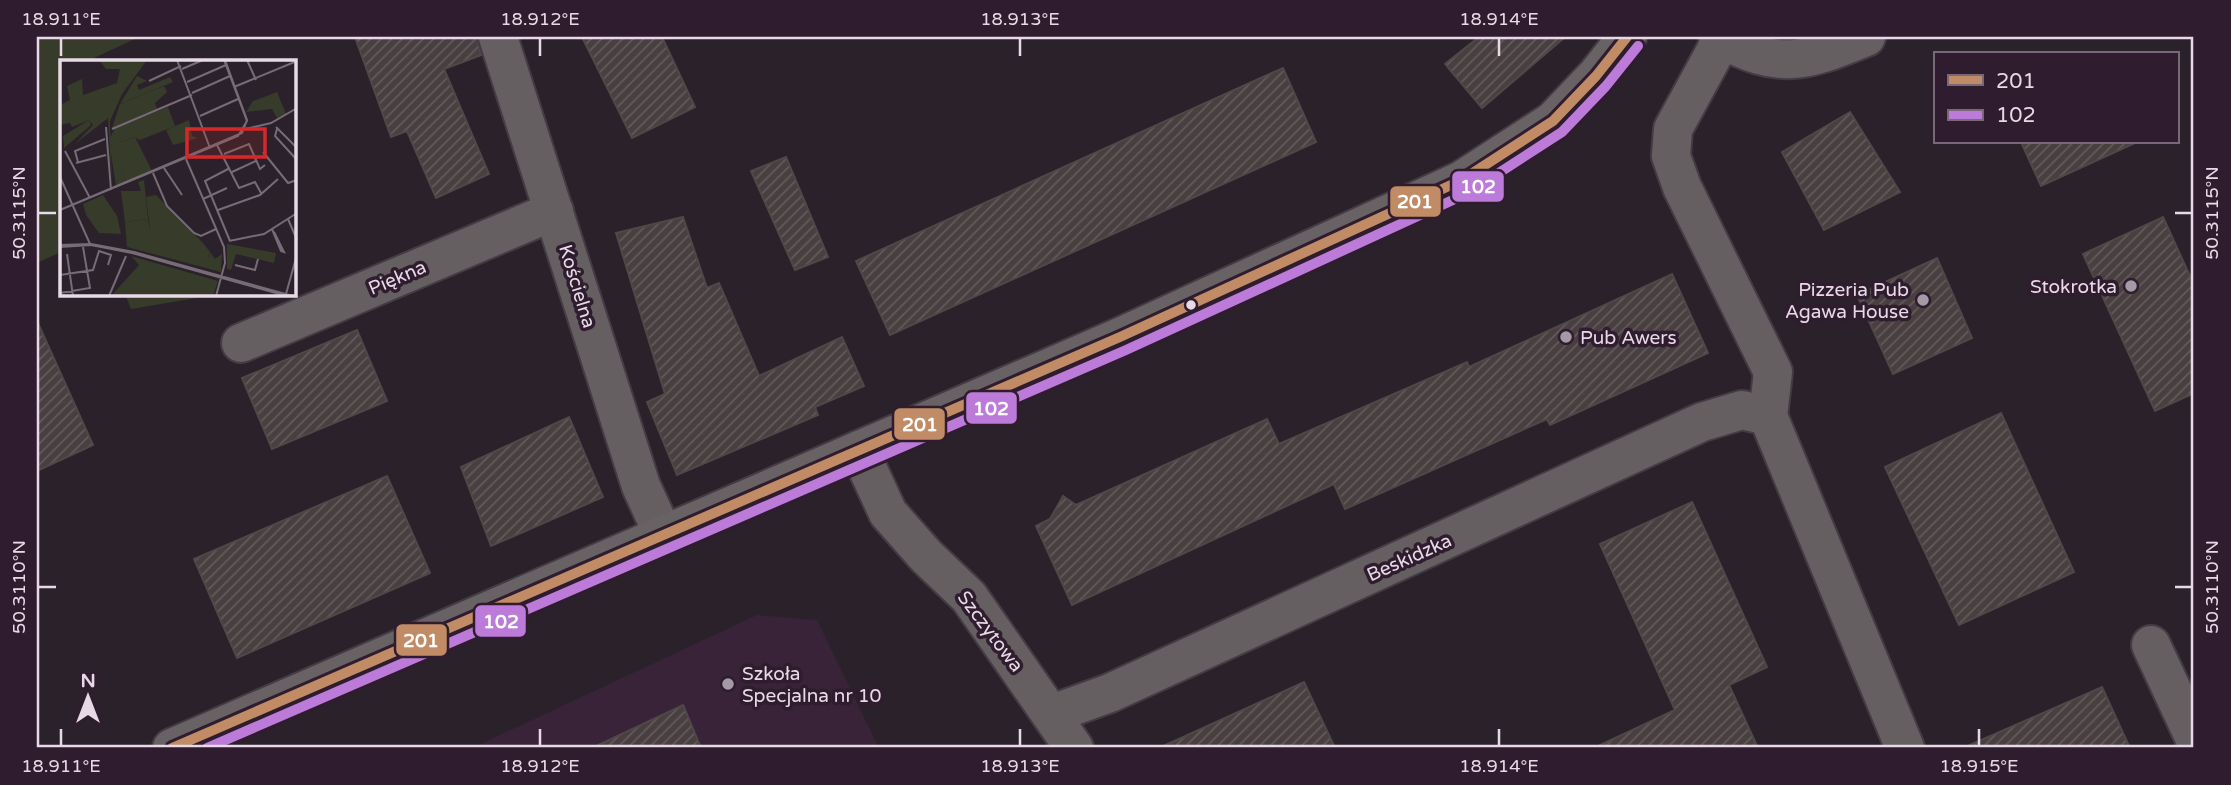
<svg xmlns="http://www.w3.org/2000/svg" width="2231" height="785" font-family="'Varela Round',sans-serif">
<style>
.built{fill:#382338}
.garden{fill:#373b2a}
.building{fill:url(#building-hatch);stroke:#504748;stroke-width:2}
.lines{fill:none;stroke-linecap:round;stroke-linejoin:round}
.street-casing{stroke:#443c44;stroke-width:42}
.secondary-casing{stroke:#443c44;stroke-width:42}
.street{stroke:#655f61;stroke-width:38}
.secondary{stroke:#686264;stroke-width:38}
.bus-1-casing{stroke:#2f1d2f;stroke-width:16}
.bus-2-casing{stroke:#2f1d2f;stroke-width:16}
.bus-1{stroke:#c18c65;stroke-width:10}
.bus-2{stroke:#bd7bd9;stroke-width:10}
.ticks{fill:none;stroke:#e7dae6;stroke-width:2.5}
.poi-dot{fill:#a599a5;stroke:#2f1d2f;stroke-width:2.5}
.bus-dot{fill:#e7dae6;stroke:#2f1d2f;stroke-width:2.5}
.labels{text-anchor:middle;stroke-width:7;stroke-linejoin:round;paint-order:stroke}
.street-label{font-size:19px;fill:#e7dae6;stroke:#2f1d2f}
.poi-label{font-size:19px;fill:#e7dae6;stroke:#2f1d2f;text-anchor:end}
.inset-road{fill:none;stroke:#766b76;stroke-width:2}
.view{fill:#d62828;fill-opacity:0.15;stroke:#d62828;stroke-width:3.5}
.inset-edge{fill:none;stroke:#e7dae6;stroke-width:3.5}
.line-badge{stroke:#2f1d2f;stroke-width:2.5}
.badge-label{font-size:19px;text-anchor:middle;font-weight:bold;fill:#fff}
.neatline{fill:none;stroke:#e7dae6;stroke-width:2.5}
.ticks-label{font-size:18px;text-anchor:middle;fill:#e7dae6}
</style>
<defs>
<pattern id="building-hatch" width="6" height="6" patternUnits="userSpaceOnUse" patternTransform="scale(1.75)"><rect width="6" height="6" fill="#493f40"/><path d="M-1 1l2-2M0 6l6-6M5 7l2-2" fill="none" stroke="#635a5c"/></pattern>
</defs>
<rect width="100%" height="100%" fill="#2b212b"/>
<!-- built -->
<path class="built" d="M757 615 817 620 879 748H472Z"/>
<!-- garden -->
<g class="garden">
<path d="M37 37H139L94 58 95 61H61V252L37 263Z"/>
<path d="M125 294H207L197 298 131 309Z"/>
</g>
<!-- building -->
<g class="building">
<path d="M355 37H477L481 55 444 69 489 174 436 198 407 131 391 137Z"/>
<path d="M582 37H662L695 107 632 138Z"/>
<path d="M1479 37H1565L1482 108 1445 64Z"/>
<path d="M1283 68 1316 142 890 335 856 261Z"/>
<path d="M1850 112 1900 192 1824 230 1782 152Z"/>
<path d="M2021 142H2137L2041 186Z"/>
<path d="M786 157 828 257 795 270 751 171Z"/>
<path d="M683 217 707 288 719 283 759 376 842 337 864 386 815 407 818 415 677 475 647 402 665 394 616 233Z"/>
<path d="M2163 217 2194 285V393L2155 411 2083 254Z"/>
<path d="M1937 258 1972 338 1893 374 1857 295Z"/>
<path d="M1672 274 1708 353 1550 425 1547 419 1345 509 1334 484 1072 605 1036 526 1050 519 1063 496 1076 505 1267 419 1279 444 1467 362 1469 367Z"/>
<path d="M37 321 93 445 37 471Z"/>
<path d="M357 330 387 401 272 449 242 378Z"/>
<path d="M2001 413 2074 572 1959 625 1885 467Z"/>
<path d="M569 417 603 497 491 546 461 467Z"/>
<path d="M387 476 430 573 237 658 194 559Z"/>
<path d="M1692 502 1767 667 1729 685 1758 748H1594L1675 710 1600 544Z"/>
<path d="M1304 682 1335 748H1159Z"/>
<path d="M2102 687 2130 748H1963Z"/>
<path d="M683 705 701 748H592Z"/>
</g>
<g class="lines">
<!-- street casing -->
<g class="street-casing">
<g id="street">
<path d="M498 37 641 486 663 534"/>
<path d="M1718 37C1779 71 1805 62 1866 37"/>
<path d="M1722 39 1673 129 1671 156 1682 187 1773 372 1768 416"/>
<path d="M241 343 554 211"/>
<path d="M859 450 888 513 926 556 969 597 1074 748"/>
<path d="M2151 645 2194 737"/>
<path d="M1052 714 1110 693 1702 422 1742 410 1768 416 1905 748"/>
</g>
</g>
<!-- secondary casing -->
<g class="secondary-casing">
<path id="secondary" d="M172 748 1120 337 1462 180 1553 121 1596 76 1627 37"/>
</g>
<!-- street -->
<use href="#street" class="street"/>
<!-- secondary -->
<use href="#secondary" class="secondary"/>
<!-- bus-1 casing -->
<g class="bus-1-casing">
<path id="bus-1" d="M172 748 1120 337 1462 180 1553 121 1596 76 1627 37"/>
</g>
<!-- bus-2 casing -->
<g class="bus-2-casing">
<path id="bus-2" d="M207 748 1126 350 1468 193 1562 132 1606 86 1638 46"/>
</g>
<!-- bus-1 -->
<use href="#bus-1" class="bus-1"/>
<!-- bus-2 -->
<use href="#bus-2" class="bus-2"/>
</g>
<!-- ticks -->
<path class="ticks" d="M61 38V56M540 38V56M1020 38V56M1499 38V56M38 213H56M2175 213H2192M38 587H56M2175 587H2192M61 729V746M540 729V746M1020 729V746M1499 729V746M1979 729V746"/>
<!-- markers -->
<g class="poi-dot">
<circle cx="2131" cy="286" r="7"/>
<circle cx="1923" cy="300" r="7"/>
<circle cx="1566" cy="337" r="7"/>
<circle cx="728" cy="684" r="7"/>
</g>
<circle class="bus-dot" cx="1191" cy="305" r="6"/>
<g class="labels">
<!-- street labels -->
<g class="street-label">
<text transform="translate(397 277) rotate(-23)" y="7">Piękna</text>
<text transform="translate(578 286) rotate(73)" y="7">Kościelna</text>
<text transform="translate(1409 557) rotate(-24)" y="7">Beskidzka</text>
<text transform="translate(991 631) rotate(53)" y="7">Szczytowa</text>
</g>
<!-- poi labels -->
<g class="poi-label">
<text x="2117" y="293">Stokrotka</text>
<text x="1909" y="296">Pizzeria Pub<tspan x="1909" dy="22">Agawa House</tspan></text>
<text x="1580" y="344" text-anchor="start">Pub Awers</text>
<text x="742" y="680" text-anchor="start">Szkoła<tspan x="742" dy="22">Specjalna nr 10</tspan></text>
</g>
</g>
<!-- overview -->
<g transform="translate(60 60)">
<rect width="236" height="236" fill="#2b212b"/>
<path d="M39 0H87L62 34 50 61 52 127 48 58 15 84 33 65 29 60 12 67 10 63 0 65V45L10 40 7 26 22 19 23 35 57 23 60 9H46ZM77 16 87 21 77 25 79 30 110 17 113 22 60 44ZM56 66 62 82 52 86 66 122 56 126 49 80ZM88 159 90 170 148 198 150 192 155 199 162 194 161 212 67 187 65 162Z" fill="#373b2a"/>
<path d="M108 47 115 66 80 80 74 77 62 82 56 68ZM84 120 88 159 65 162 61 131H81L78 122ZM43 135 57 156 61 174 39 173 26 155 23 144Z" fill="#373b2a"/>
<path d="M217 32 226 54 217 58 212 49 186 52 193 41Z" fill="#373b2a"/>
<path d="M104 26 107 32 95 43 97 49 52 68 60 44ZM29 60 31 65 4 88 3 76ZM129 60 132 76 138 78 113 85 106 70ZM75 77 92 111 66 122 51 86ZM96 135 143 183 150 192 147 199 92 185 86 137ZM167 184 216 193 214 203 176 194 171 210 167 209ZM71 196 158 221 153 236H51L79 205Z" fill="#373b2a"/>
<path class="inset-road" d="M117 0 150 88M187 0 196 20M122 9 143 0M89 21 121 6M127 22 166 5M174 27 237 1M132 33 170 16M140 56 178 39M46 67 51 130M216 67 237 88M52 69 132 35M185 69 211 63 237 48M217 69 215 76 237 100M157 85 179 128 195 122 201 133M5 91 30 138M203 92 228 123 237 120M164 94 189 84 200 109 205 105M126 99 164 187 165 203 156 236M18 102 15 91 45 79M16 103 46 95M104 108 122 135M170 108 145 121 170 181M172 112 196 101M93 113 107 146 134 173 141 176 156 169M0 117 30 184M143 139 167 128M0 150 182 73 187 60 165 0M0 150 178 76 187 61 164 0M158 150 200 135 218 119M228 159 237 180M212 169 221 191 224 192 214 172M169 181 204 174 237 153M0 185 31 184 74 192 233 236M0 187 31 185 72 193 227 236M7 194 13 236M175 205 195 210 198 199M0 215 33 210 39 191 51 195 48 205M0 233 30 228 23 187M226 234 236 198M49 236 66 196"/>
<path class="view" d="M127 69H205V97H127Z"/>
<rect width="236" height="236" class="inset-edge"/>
</g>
<g class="line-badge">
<rect x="1451" y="170" width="54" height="33" rx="7" fill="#bd7bd9"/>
<rect x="1389" y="185" width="53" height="33" rx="7" fill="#c18c65"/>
<rect x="965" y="391" width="53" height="34" rx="7" fill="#bd7bd9"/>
<rect x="893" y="407" width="53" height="34" rx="7" fill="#c18c65"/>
<rect x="474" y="604" width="53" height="34" rx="7" fill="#bd7bd9"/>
<rect x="395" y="623" width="53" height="34" rx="7" fill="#c18c65"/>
</g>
<g class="badge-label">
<text x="1478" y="193">102</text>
<text x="1415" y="208">201</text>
<text x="991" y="415">102</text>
<text x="920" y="431">201</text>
<text x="501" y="628">102</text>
<text x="421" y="647">201</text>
</g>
<!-- border -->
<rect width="2231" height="785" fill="none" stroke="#2f1d2f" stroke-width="77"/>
<!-- legend -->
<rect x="1934" y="52" width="245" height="91" fill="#2f1d2f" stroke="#796978" stroke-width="2"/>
<rect x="1948" y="75" width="35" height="10" fill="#c18c65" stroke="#796978" stroke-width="2"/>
<text x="1996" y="88" font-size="21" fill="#e7dae6">201</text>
<rect x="1948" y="110" width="35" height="10" fill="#bd7bd9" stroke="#796978" stroke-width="2"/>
<text x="1996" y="122" font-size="21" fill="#e7dae6">102</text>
<!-- north arrow -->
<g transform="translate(88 697)" stroke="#2f1d2f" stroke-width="5" paint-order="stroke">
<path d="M0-5L12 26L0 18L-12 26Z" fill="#e7dae6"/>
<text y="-10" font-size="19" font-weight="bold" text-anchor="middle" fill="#e7dae6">N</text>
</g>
<rect x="38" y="38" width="2154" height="708" class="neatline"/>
<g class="ticks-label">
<text x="61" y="25">18.911°E</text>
<text x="540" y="25">18.912°E</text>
<text x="1020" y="25">18.913°E</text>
<text x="1499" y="25">18.914°E</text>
<text transform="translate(19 213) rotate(-90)" y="6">50.3115°N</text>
<text transform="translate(2212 213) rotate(-90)" y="6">50.3115°N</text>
<text transform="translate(19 587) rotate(-90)" y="6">50.3110°N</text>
<text transform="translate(2212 587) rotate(-90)" y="6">50.3110°N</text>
<text x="61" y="772">18.911°E</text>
<text x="540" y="772">18.912°E</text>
<text x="1020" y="772">18.913°E</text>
<text x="1499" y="772">18.914°E</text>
<text x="1979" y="772">18.915°E</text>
</g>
</svg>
